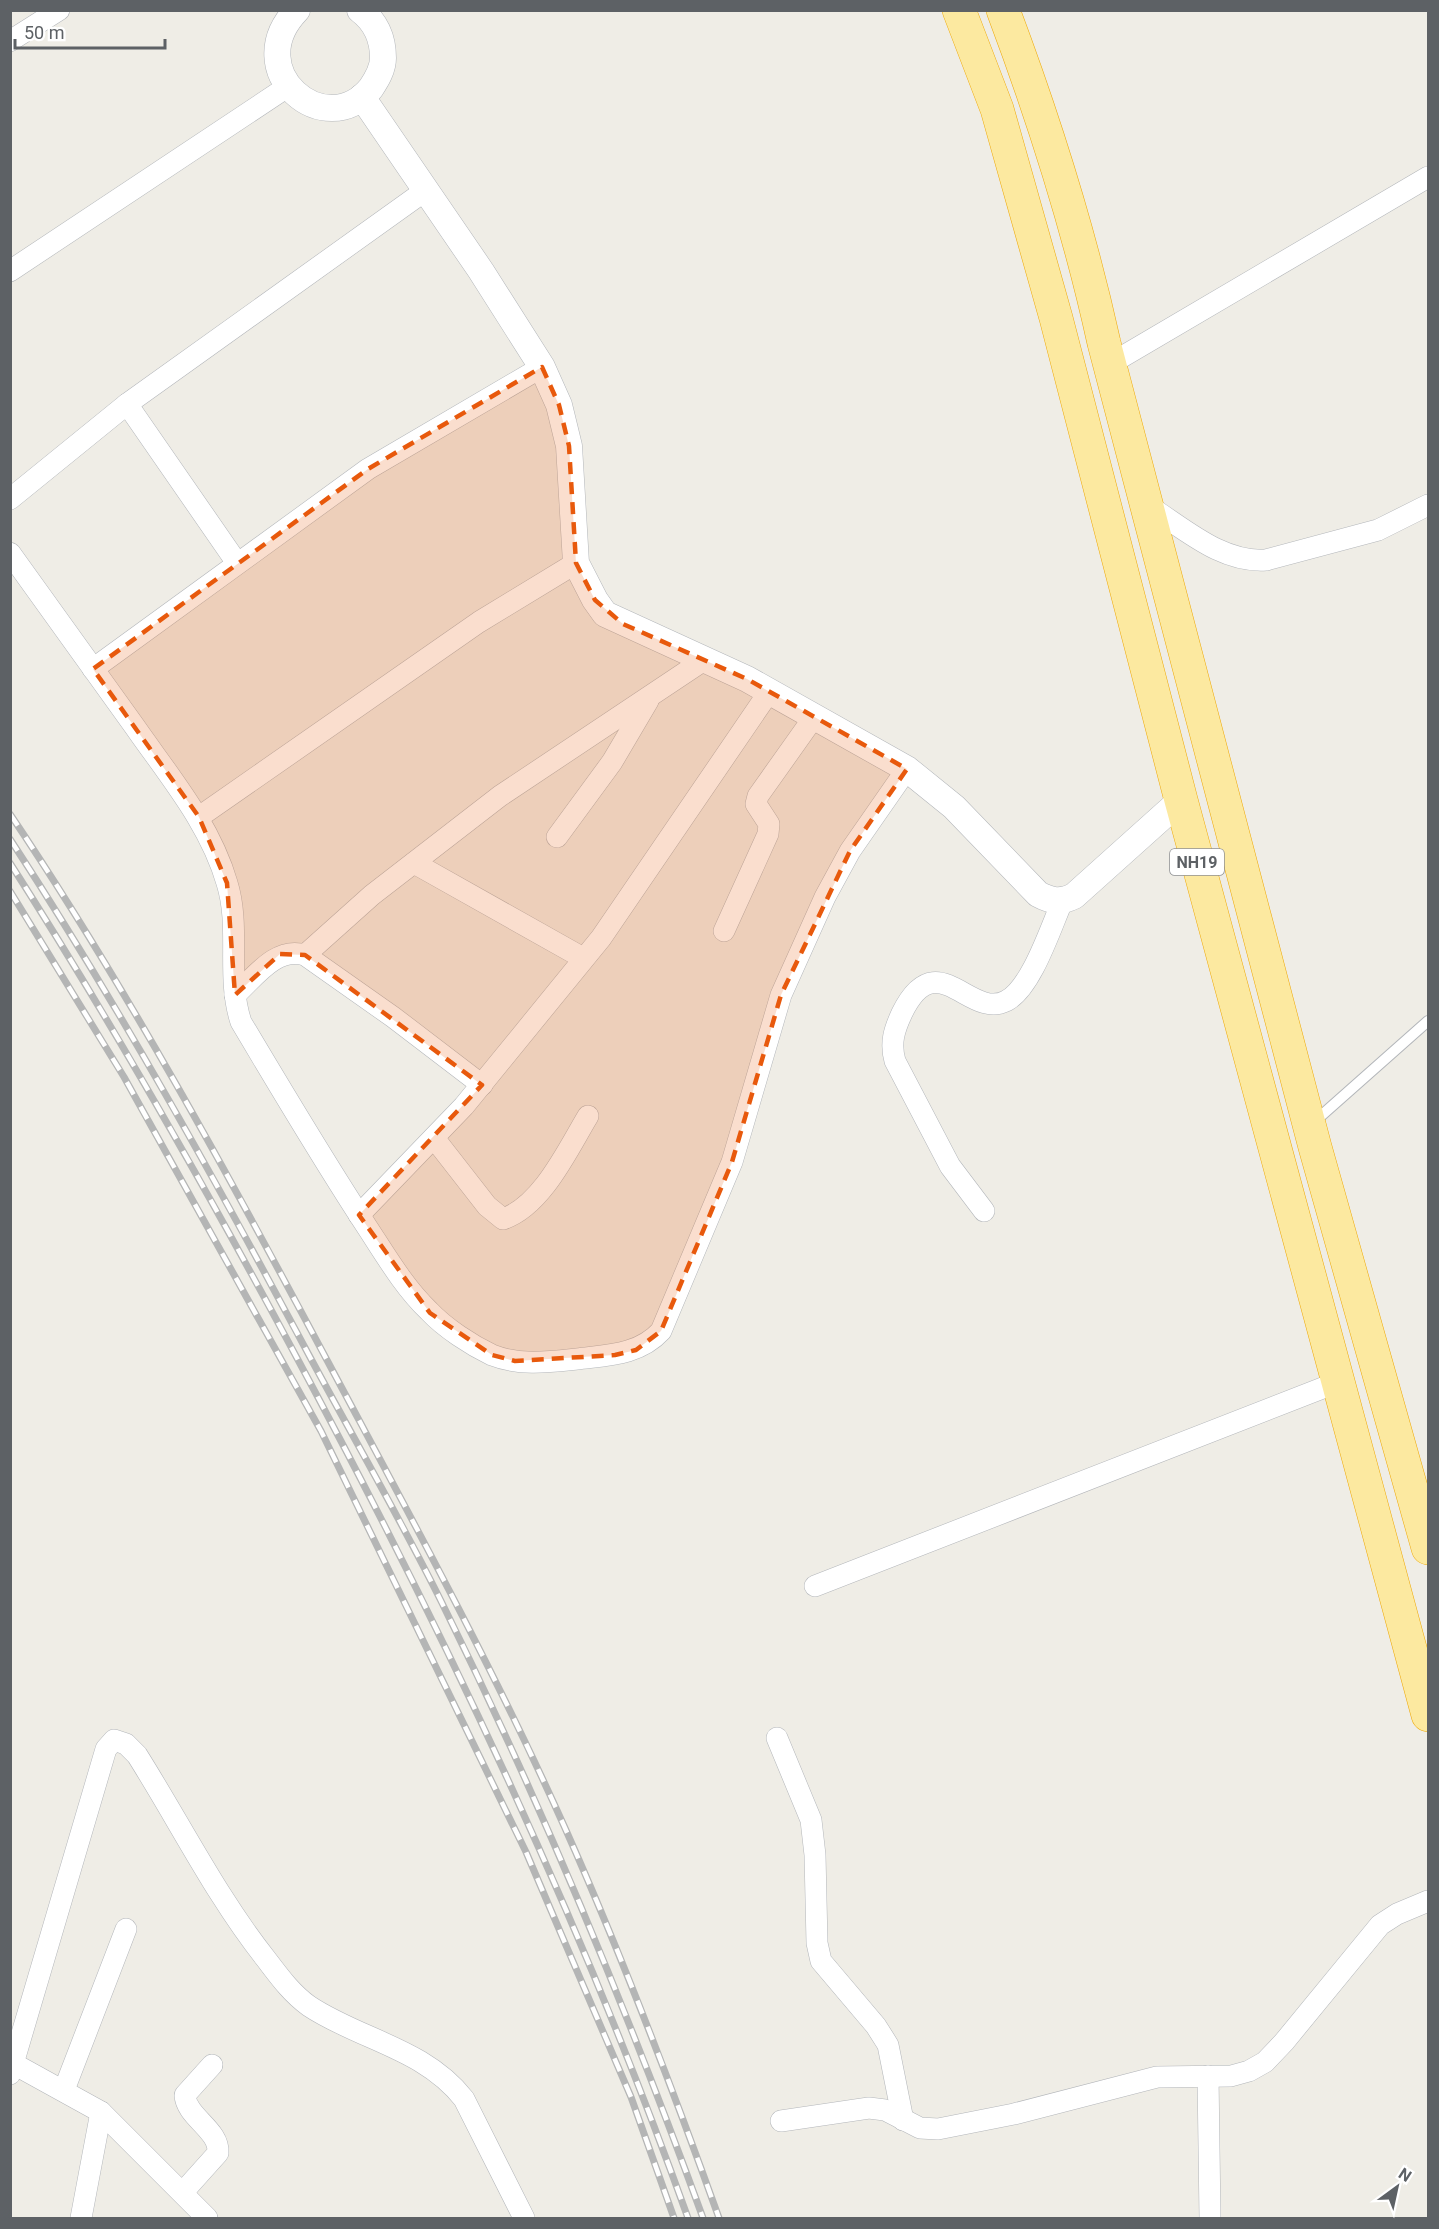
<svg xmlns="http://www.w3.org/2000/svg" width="1439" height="2229" font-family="Roboto,sans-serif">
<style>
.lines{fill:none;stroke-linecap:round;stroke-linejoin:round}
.service-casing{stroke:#b3b6ba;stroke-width:12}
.minor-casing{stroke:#b3b6ba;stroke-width:22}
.tertiary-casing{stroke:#b3b6ba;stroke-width:27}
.trunk-casing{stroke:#eea807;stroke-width:34}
.service{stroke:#fff;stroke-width:10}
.minor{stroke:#fff;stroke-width:21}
.tertiary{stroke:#fff;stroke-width:26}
.trunk{stroke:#fce9a0;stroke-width:33}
.rail-casing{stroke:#b4b5b5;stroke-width:7}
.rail{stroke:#fff;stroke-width:4.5;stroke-dasharray:14;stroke-linecap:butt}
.marked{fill:#e8590c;fill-opacity:0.2;stroke:#e8590c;stroke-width:4.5;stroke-dasharray:12 8;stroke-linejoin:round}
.labels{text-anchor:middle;stroke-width:4.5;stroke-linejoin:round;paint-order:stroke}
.shield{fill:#fff;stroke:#8e9093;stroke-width:1.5}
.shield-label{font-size:16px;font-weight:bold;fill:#5d6165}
</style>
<rect width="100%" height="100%" fill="#efede6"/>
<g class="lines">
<!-- service casing -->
<g class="service-casing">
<path id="service" d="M1314 1122 1428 1021"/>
</g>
<!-- minor casing -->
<g class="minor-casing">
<g id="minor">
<path d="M10 41 59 10"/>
<path d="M10 271 287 87"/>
<path d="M1110 364 1428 177"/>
<path d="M127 404 237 563"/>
<path d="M10 499 127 404 426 190"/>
<path d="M1147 505C1184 528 1221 563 1266 560L1378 530 1428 505"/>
<path d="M10 553C52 611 93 669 135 727 169 776 210 824 227 883 241 928 226 977 241 1022 282 1091 323 1160 367 1227 386 1256 404 1287 429 1311 445 1328 471 1345 492 1355 520 1366 549 1362 577 1359 608 1355 639 1355 661 1331L732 1162 781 995 825 897 850 851 907 769"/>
<path d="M93 669 368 469 542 367"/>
<path d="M199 817 479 622 576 563"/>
<path d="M557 837 612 762 648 701"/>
<path d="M414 863 583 958"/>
<path d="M724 931 768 834 769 824 756 804 758 796 814 717"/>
<path d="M305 955 372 895 500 796 704 660"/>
<path d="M235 995C255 977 276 946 305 955L393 1017 482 1085"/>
<path d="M434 1138 487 1206 503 1219C542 1206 568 1149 588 1116"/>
<path d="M984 1211 950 1166 895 1061C890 1043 894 1030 902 1013 937 942 969 1020 1006 1001 1031 989 1051 927 1062 902"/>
<path d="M359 1215 464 1106 601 938 769 692"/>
<path d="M815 1586 1338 1382"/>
<path d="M777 1738 811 1820 815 1855 817 1943 821 1961 876 2026 888 2045 903 2120"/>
<path d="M14 2064 101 2112 207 2218"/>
<path d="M10 2074 106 1749 114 1740 126 1744 137 1755C180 1823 216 1896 266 1959 279 1976 291 1993 309 2006 360 2040 424 2048 464 2099L524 2218"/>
<path d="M1208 2076 1210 2218"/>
<path d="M64 2090 126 1929"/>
<path d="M781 2121 869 2108 885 2110 920 2128 938 2129 1014 2114 1157 2077 1231 2076 1249 2071 1265 2062 1284 2042 1380 1925 1397 1914 1428 1901"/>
<path d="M183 2192 218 2153C220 2130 186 2117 185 2095L212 2065"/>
<path d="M81 2218 101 2112"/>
</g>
</g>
<!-- tertiary casing -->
<g class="tertiary-casing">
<g id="tertiary">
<path d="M297 10C238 71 326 144 371 88 377 79 383 69 383 58 383 39 376 22 360 10"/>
<path d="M362 97 481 271 542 367 559 405 569 446 576 563 595 600 605 614 747 679 907 769 954 807 1038 894C1051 901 1060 903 1074 896L1181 800"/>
</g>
</g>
<!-- trunk casing -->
<g class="trunk-casing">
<g id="trunk">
<path d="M959 10 997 109 1056 318 1181 800 1428 1715"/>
<path d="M1003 10C1044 119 1079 229 1104 343L1315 1147 1428 1548"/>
</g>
</g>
<!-- service -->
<use href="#service" class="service"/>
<!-- minor -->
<use href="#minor" class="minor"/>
<!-- tertiary -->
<use href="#tertiary" class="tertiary"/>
<!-- trunk -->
<use href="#trunk" class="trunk"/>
<!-- rail casing -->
<g class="rail-casing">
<g id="rail">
<path d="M10 814C127 988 230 1178 328 1362 410 1516 494 1669 565 1828 622 1956 672 2087 719 2218"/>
<path d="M10 839C119 1006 216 1181 310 1357 354 1439 401 1520 442 1603 541 1803 627 2009 703 2218"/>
<path d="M10 863C113 1024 207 1190 297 1358 446 1636 582 1922 688 2218"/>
<path d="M10 891 124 1077 321 1431 526 1852 631 2097 674 2218"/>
</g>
</g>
<!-- rail -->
<use href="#rail" class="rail"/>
</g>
<!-- marked area -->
<path class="marked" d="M542 367 559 405 569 446 576 563 595 600 623 624 747 679 907 769 850 851 781 995 732 1162 661 1331 636 1350 615 1355 515 1361 492 1355 430 1313 359 1215 482 1085 305 955 280 954 235 995 227 883 199 817 93 669 368 469Z"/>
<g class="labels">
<!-- shield labels -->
<rect class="shield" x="1170" y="849" width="54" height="26" rx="4.5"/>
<g class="shield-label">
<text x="1197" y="868">NH19</text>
</g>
</g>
<!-- border -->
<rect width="1439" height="2229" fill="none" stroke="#5d6165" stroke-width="24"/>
<!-- north arrow -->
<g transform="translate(1397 2187) rotate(33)" stroke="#ffffff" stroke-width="4.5" paint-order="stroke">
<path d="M0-4.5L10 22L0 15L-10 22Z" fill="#5d6165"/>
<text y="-9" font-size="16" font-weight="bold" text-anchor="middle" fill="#5d6165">N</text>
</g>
<!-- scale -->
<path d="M15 39v9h150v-9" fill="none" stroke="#5d6165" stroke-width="3"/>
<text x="24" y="39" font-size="18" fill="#5d6165" stroke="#ffffff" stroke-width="4.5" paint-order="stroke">50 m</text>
</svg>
